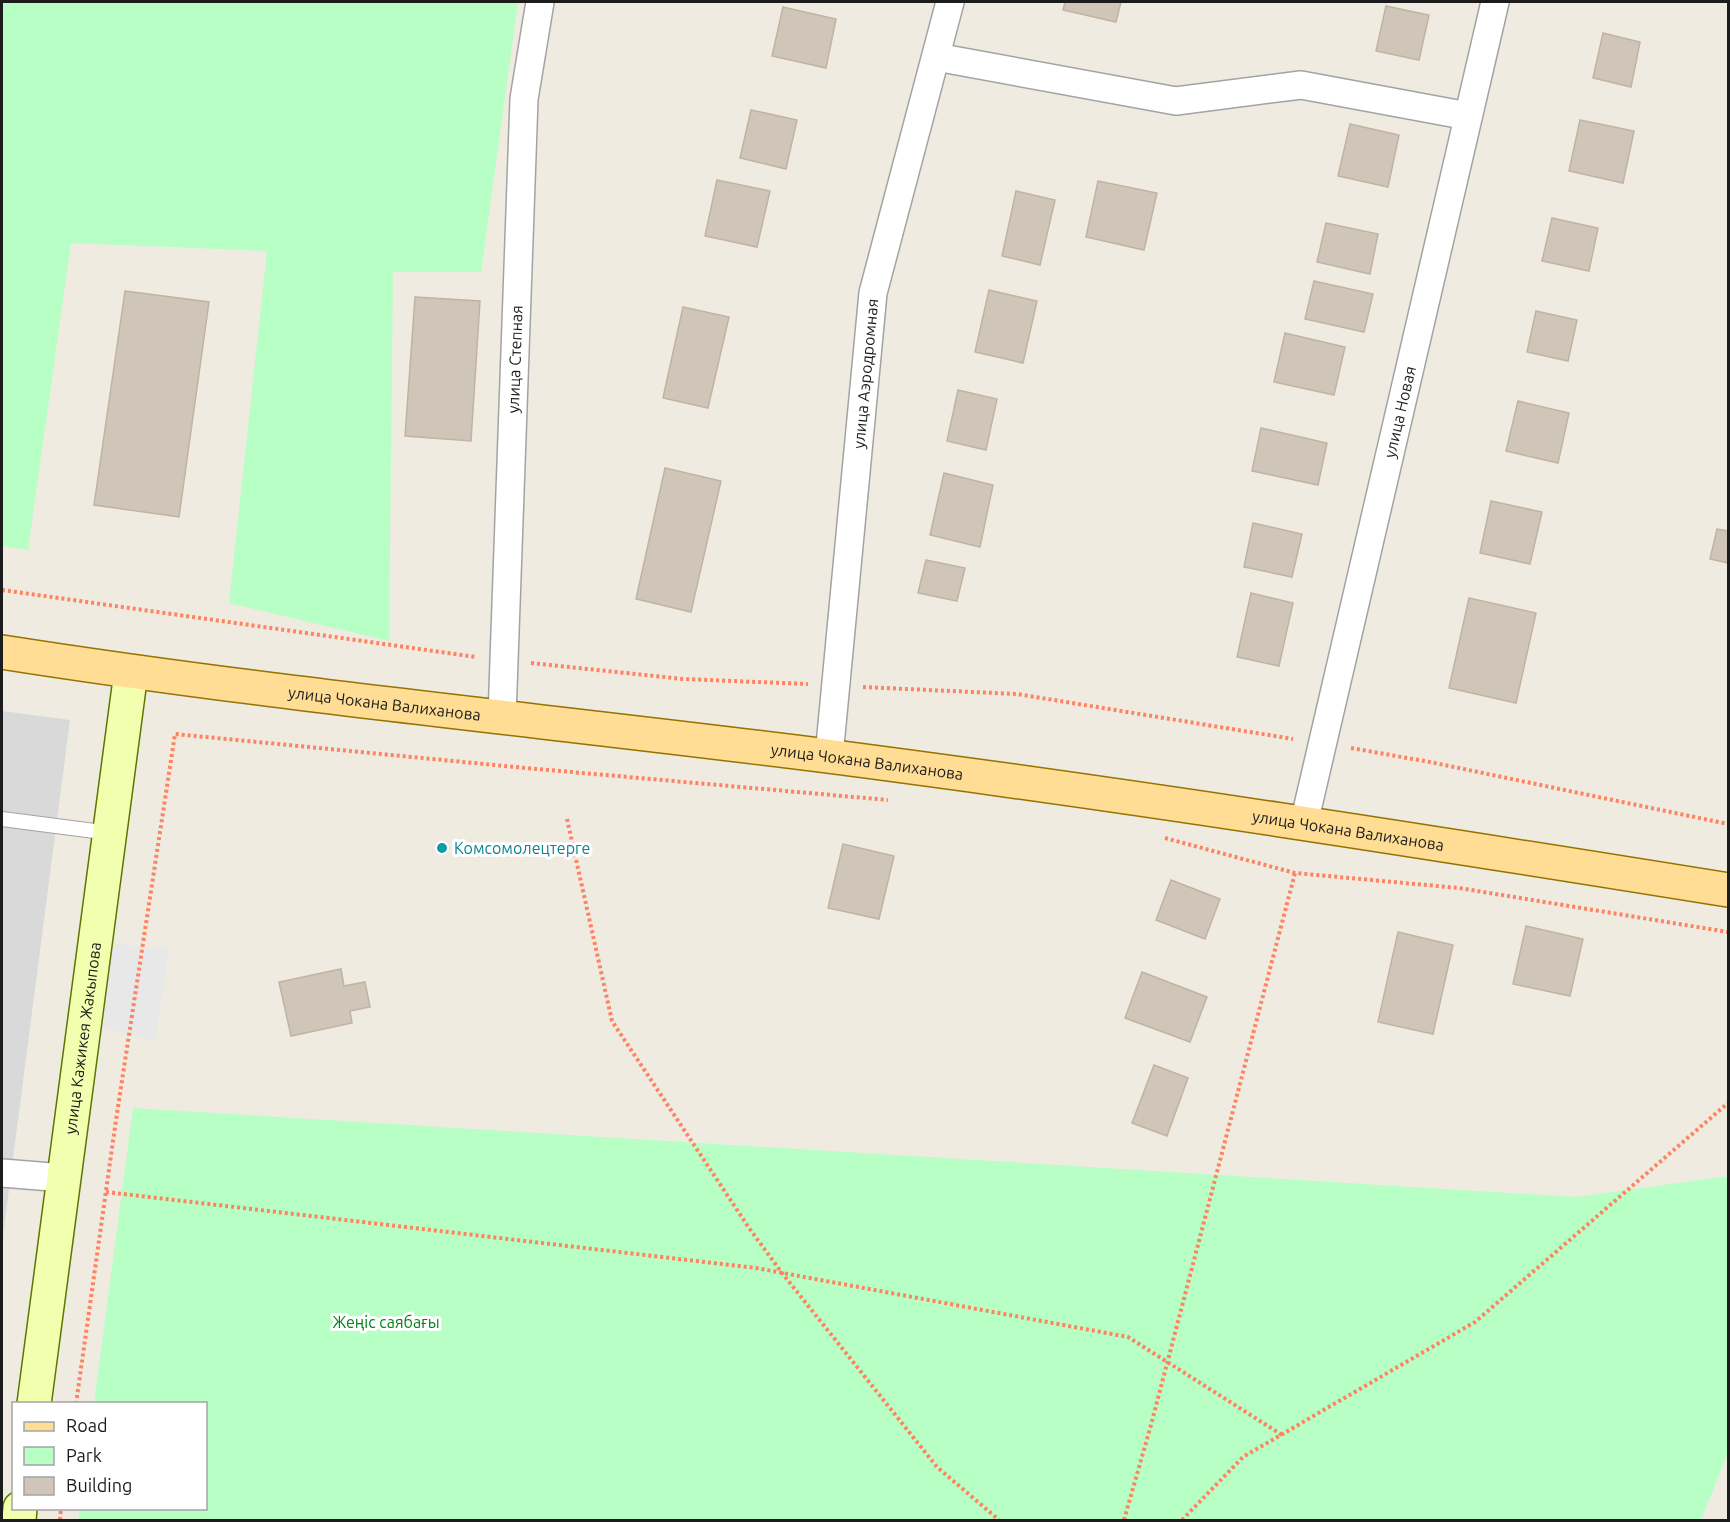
<svg xmlns="http://www.w3.org/2000/svg" width="1730" height="1522" font-family="Ubuntu,sans-serif">
<style>
.residential{fill:#dad9d9}
.park{fill:#b7ffc5}
.parking{fill:#e8e8e8}
.building{fill:#cfc5b9;stroke:#c2b3a1;stroke-width:1.5}
.lines{fill:none;stroke-linecap:round;stroke-linejoin:round}
.lane-casing{stroke:#a3a3a3;stroke-width:16}
.street-casing{stroke:#a3a3a3;stroke-width:30}
.secondary-casing{stroke:#5c7600;stroke-width:36}
.primary-casing{stroke:#947300;stroke-width:36}
.path{stroke:#ff8261;stroke-width:4;stroke-dasharray:3 3;stroke-linecap:butt}
.lane{stroke:#fff;stroke-width:14}
.street{stroke:#fff;stroke-width:27}
.secondary{stroke:#f2ffae;stroke-width:33}
.primary{stroke:#ffdd95;stroke-width:33}
.culture-dot{fill:#0f9aa8;stroke:#fff;stroke-width:2}
.labels{text-anchor:middle;stroke-width:6;stroke-linejoin:round;paint-order:stroke}
.street-label{font-size:16px;fill:#1c1c1c;stroke:#fff}
.culture-label{font-size:16px;fill:#0d838f;stroke:#fff;text-anchor:start}
.park-label{font-size:16px;fill:#00831a;stroke:#fff}
</style>
<rect width="100%" height="100%" fill="#efebe0"/>
<!-- residential -->
<path class="residential" d="M2 711 70 720 2 1243Z"/>
<!-- park -->
<g class="park">
<path d="M2 2H518L481 272H393L389 641 229 603 267 251 71 243 28 550 2 546Z"/>
<path d="M133 1108 1576 1197 1728 1176V1453L1701 1520H78L80 1509 206 1508V1404L94 1403Z"/>
</g>
<!-- parking -->
<path class="parking" d="M111 943 169 949 155 1041 97 1026Z"/>
<!-- building -->
<g class="building">
<path d="M1065 2H1121L1116 22 1063 10Z"/>
<path d="M1386 6 1429 15 1419 60 1376 51Z"/>
<path d="M783 7 836 19 826 68 772 56Z"/>
<path d="M1603 33 1640 42 1631 87 1593 78Z"/>
<path d="M751 110 797 120 786 169 740 158Z"/>
<path d="M1580 120 1634 131 1623 183 1569 171Z"/>
<path d="M1350 124 1399 135 1388 187 1338 176Z"/>
<path d="M717 180 770 191 757 247 705 236Z"/>
<path d="M1098 181 1157 193 1144 250 1086 237Z"/>
<path d="M1016 191 1055 200 1040 265 1002 256Z"/>
<path d="M1552 218 1598 228 1589 271 1542 261Z"/>
<path d="M1326 223 1378 234 1370 274 1317 262Z"/>
<path d="M1314 281 1373 294 1364 332 1305 319Z"/>
<path d="M989 290 1037 301 1023 363 975 352Z"/>
<path d="M125 291 209 302 179 517 94 505Z"/>
<path d="M415 297 480 301 471 441 405 436Z"/>
<path d="M683 307 729 317 708 408 663 398Z"/>
<path d="M1536 311 1577 320 1568 361 1527 352Z"/>
<path d="M1285 333 1345 347 1334 395 1274 382Z"/>
<path d="M958 390 997 399 986 450 947 441Z"/>
<path d="M1518 401 1569 413 1558 463 1506 451Z"/>
<path d="M1261 428 1327 443 1318 485 1252 471Z"/>
<path d="M665 468 721 481 691 612 636 599Z"/>
<path d="M944 473 993 485 980 547 930 535Z"/>
<path d="M1491 501 1542 512 1530 564 1480 553Z"/>
<path d="M1253 523 1302 534 1292 577 1244 567Z"/>
<path d="M1717 529 1728 531V563L1710 559Z"/>
<path d="M926 560 965 568 957 601 918 593Z"/>
<path d="M1251 593 1293 603 1279 666 1237 657Z"/>
<path d="M1469 598 1536 613 1516 703 1449 688Z"/>
<path d="M843 844 894 856 879 919 828 908Z"/>
<path d="M1171 880 1220 899 1205 939 1156 920Z"/>
<path d="M1526 926 1583 939 1570 996 1513 984Z"/>
<path d="M1398 932 1453 945 1433 1034 1378 1022Z"/>
<path d="M341 969 344 986 365 982 370 1007 350 1011 352 1023 291 1036 279 982Z"/>
<path d="M1142 972 1207 997 1190 1042 1125 1018Z"/>
<path d="M1154 1065 1188 1078 1167 1136 1132 1123Z"/>
</g>
<g class="lines">
<!-- lane casing -->
<g class="lane-casing">
<path id="lane" d="M2 819 110 833"/>
</g>
<!-- street casing -->
<g class="street-casing">
<g id="street">
<path d="M936 57 1176 101 1301 85 1468 116"/>
<path id="s1" d="M502 717 524 99 540 2"/>
<path id="s2" d="M829 756 873 293 950 2"/>
<path id="s3" d="M1304 823 1495 2"/>
<path d="M2 1173 64 1178"/>
</g>
</g>
<!-- secondary casing -->
<g class="secondary-casing">
<g id="secondary">
<path id="s4" d="M34 1404 131 672"/>
<path d="M19 1520 20 1508"/>
</g>
</g>
<!-- primary casing -->
<g class="primary-casing">
<g id="primary">
<path id="s5" d="M2 652C276 695 552 721 827 756 1129 795 1429 842 1728 890"/>
</g>
</g>
<!-- path -->
<g class="path">
<path d="M2 590 476 657"/>
<path d="M531 663 683 679 808 684"/>
<path d="M863 687 1017 694 1293 739"/>
<path d="M1351 748 1430 762 1728 824"/>
<path d="M567 819 612 1021 749 1228 782 1273 937 1467 999 1520"/>
<path d="M1165 838 1295 873 1459 888 1728 932"/>
<path d="M106 1192 756 1268 1128 1337 1282 1435"/>
<path d="M76 1404 116 1120 175 734 515 767 888 800"/>
<path d="M60 1520 61 1508"/>
<path d="M1124 1520 1151 1425 1295 873"/>
<path d="M1182 1520 1243 1457 1475 1322 1728 1103"/>
</g>
<!-- lane -->
<use href="#lane" class="lane"/>
<!-- street -->
<use href="#street" class="street"/>
<!-- secondary -->
<use href="#secondary" class="secondary"/>
<!-- primary -->
<use href="#primary" class="primary"/>
</g>
<!-- markers -->
<circle class="culture-dot" cx="442" cy="848" r="6"/>
<g class="labels">
<!-- street labels -->
<g class="street-label">
<text dy="6" stroke="none"><textPath href="#s1" startOffset="358">улица Степная</textPath></text>
<text dy="6" stroke="none"><textPath href="#s2" startOffset="384">улица Аэродромная</textPath></text>
<text dy="6" stroke="none"><textPath href="#s3" startOffset="422">улица Новая</textPath></text>
<text dy="6" stroke="none"><textPath href="#s5" startOffset="386">улица Чокана Валиханова</textPath></text>
<text dy="6" stroke="none"><textPath href="#s5" startOffset="872">улица Чокана Валиханова</textPath></text>
<text dy="6" stroke="none"><textPath href="#s5" startOffset="1358">улица Чокана Валиханова</textPath></text>
<text dy="6" stroke="none"><textPath href="#s4" startOffset="369">улица Кажикея Жакыпова</textPath></text>
</g>
<!-- culture labels -->
<g class="culture-label">
<text x="454" y="854">Комсомолецтерге</text>
</g>
<!-- park labels -->
<g class="park-label">
<text x="386" y="1328">Жеңіс саябағы</text>
</g>
</g>
<!-- border -->
<rect width="1730" height="1522" fill="none" stroke="#1c1c1c" stroke-width="6"/>
<!-- legend -->
<rect x="12" y="1402" width="195" height="108" fill="#ffffff" stroke="#a4a4a4" stroke-width="1.5"/>
<rect x="24" y="1422" width="30" height="9" fill="#ffdd95" stroke="#a4a4a4" stroke-width="1.5"/>
<text x="66" y="1432" font-size="18" fill="#1c1c1c">Road</text>
<rect x="24" y="1447" width="30" height="18" fill="#b7ffc5" stroke="#a4a4a4" stroke-width="1.5"/>
<text x="66" y="1462" font-size="18" fill="#1c1c1c">Park</text>
<rect x="24" y="1477" width="30" height="18" fill="#cfc5b9" stroke="#a4a4a4" stroke-width="1.5"/>
<text x="66" y="1492" font-size="18" fill="#1c1c1c">Building</text>
</svg>
